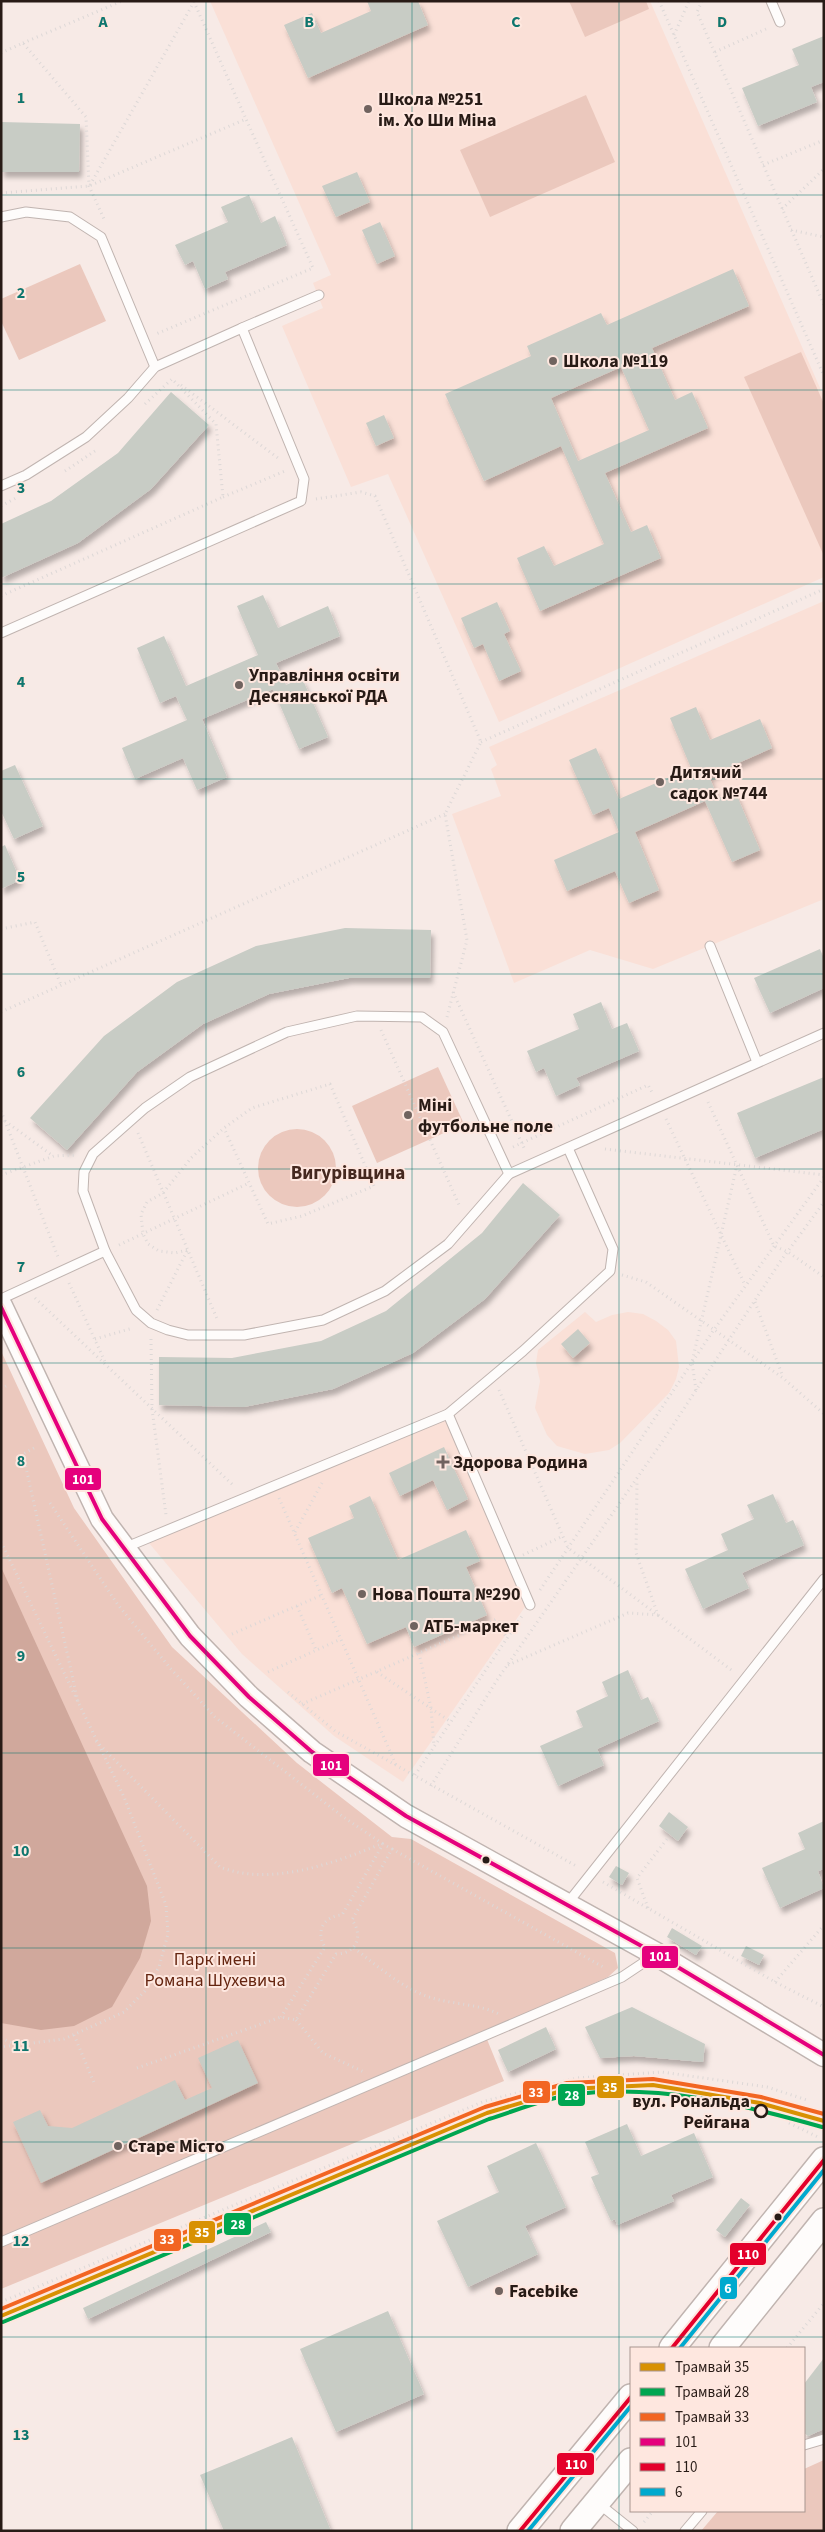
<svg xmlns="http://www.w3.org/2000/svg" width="825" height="2532" font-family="'Source Sans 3',sans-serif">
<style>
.built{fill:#fae0d7}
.green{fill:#ebc8bd}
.water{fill:#d0a89c}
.building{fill:#c8ccc5;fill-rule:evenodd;filter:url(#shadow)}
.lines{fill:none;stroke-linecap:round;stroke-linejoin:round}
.service-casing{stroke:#c0b4b0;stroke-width:11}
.tertiary-casing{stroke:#c0b4b0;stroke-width:25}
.secondary-casing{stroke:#c0b4b0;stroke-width:28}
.path{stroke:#ddd8d7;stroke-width:3;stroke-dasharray:1 4;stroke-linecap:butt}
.service{stroke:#fefcfb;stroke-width:9}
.tertiary{stroke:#fefcfb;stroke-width:22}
.secondary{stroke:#fefcfb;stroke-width:25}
.bus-1-casing{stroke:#fee7df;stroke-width:8}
.bus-2-casing{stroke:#fee7df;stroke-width:8}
.bus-3-casing{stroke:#fee7df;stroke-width:8}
.bus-1{stroke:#e5007d;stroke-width:4}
.bus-2{stroke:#e4002b;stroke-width:4}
.bus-3{stroke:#00a9ce;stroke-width:4}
.tram-1-casing{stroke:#fee7df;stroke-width:8}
.tram-2-casing{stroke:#fee7df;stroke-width:8}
.tram-3-casing{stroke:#fee7df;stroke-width:8}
.tram-1{stroke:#d89103;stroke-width:4}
.tram-2{stroke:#00a651;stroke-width:4}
.tram-3{stroke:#f26522;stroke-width:4}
.grid{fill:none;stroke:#0f766e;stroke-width:1;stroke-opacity:0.55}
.poi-dot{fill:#70635f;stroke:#fee7df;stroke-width:2}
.bus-dot{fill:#281b16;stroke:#fee7df;stroke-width:2}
.stop-dot{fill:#fee7df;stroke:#281b16;stroke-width:2.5}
.labels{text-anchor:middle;stroke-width:4;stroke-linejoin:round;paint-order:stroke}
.poi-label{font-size:18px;font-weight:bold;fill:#281b16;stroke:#fee7df;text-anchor:start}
.park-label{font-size:18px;fill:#652510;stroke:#fee7df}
.stop-label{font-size:18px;font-weight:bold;fill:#281b16;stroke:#fee7df;text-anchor:end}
.neighbourhood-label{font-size:19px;font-weight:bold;fill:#45281f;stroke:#fee7df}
.grid-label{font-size:16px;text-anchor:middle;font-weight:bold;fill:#0f766e;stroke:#fee7df;stroke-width:4;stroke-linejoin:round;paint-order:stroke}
.line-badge{stroke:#fee7df;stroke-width:2}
.badge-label{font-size:14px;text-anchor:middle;font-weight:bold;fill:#fff}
</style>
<defs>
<filter id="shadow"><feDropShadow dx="3" dy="5.5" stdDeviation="2.5" flood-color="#0004"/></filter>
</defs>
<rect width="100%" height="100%" fill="#f7eae6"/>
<!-- built -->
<g class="built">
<path d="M210 1H650L824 397V577L499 722 388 474 351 487 282 326 323 308 313 283 331 275Z"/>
<path d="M824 601V899L653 969 590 950 514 983 452 814 501 796 491 769 497 765 489 747Z"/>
<path d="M585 1312 596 1322 612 1315 628 1312 643 1314 656 1321 668 1330 676 1341 679 1367 676 1379 669 1393 620 1443 609 1450 585 1454 557 1446 547 1435 535 1408 540 1381 536 1363 538 1350Z"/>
<path d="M447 1417 527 1604 403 1782 334 1736 242 1654 149 1543Z"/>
</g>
<!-- green -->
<g class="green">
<path d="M569 1H646L649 9 585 37Z"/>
<path d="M586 95 615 162 490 217 460 150Z"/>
<path d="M80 264 106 321 19 360 1 321V299Z"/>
<path d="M801 352 824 404V556L744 377Z"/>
<path d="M438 1067 464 1124 377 1163 352 1106Z"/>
<circle cx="297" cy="1168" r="39"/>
<path d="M1 1351 74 1508 172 1647 297 1763 392 1837 411 1839 615 1953 618 1968 608 1977 484 2032 504 2081 1 2289Z"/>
<path d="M824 2460V2531H701L718 2511H804V2469Z"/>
</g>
<!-- water -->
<path class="water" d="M1 1567 147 1886 151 1921 140 1958 112 2007 74 2026 41 2030 1 2023Z"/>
<!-- building -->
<g class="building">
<path d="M367 1H418L428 25 308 78 284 25 312 13 321 33 371 11Z"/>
<path d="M824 36V82L811 87 817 102 758 126 742 88 799 65 792 49Z"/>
<path d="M1 122 80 124 79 172H1Z"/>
<path d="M357 172 370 202 336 217 322 186Z"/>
<path d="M249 195 261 223 275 216 287 245 225 272 228 279 205 289 193 261 185 265 175 245 228 222 221 207Z"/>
<path d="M380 222 395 256 377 264 362 230Z"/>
<path d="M733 269 749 306 652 348 675 400 692 392 708 428 605 473 631 532 647 525 661 558 540 611 517 558 544 546 554 566 604 544 561 446 484 481 445 394 531 356 527 346 601 313 607 325ZM621 367 649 430 578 461 551 398Z"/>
<path d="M171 392 209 425 151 489 78 543 1 578V524L51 501 118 453Z"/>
<path d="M384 415 394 438 376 446 366 423Z"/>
<path d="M263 595 278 628 328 606 340 636 276 663 286 685 302 678 328 737 299 749 273 689 202 719 227 777 197 790 183 758 135 779 122 748 187 720 176 696 160 703 137 648 164 636 186 686 258 655 237 606Z"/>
<path d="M497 602 510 631 504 634 521 671 499 681 483 644 474 648 461 618Z"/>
<path d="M696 707 710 740 760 719 772 748 709 776 718 798 735 791 760 850 732 862 705 801 635 832 659 890 629 903 615 871 567 891 554 860 619 832 609 808 593 815 569 760 596 748 619 799 691 768 670 718Z"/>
<path d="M15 765 43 826 14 839 1 811V771Z"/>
<path d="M5 845 20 880 1 889V847Z"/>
<path d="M345 928 431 930 430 978H349L269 994 203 1024 137 1072 67 1150 30 1118 104 1036 177 982 256 946Z"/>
<path d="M820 949 824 959V988L770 1013 754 978Z"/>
<path d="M601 1002 612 1029 627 1023 639 1051 576 1078 580 1085 556 1096 544 1068 536 1072 527 1051 579 1029 573 1014Z"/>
<path d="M824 1077V1129L755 1158 737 1113Z"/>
<path d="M523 1183 560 1215 485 1299 413 1353 333 1389 244 1407 159 1405V1357L232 1358 321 1341 386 1311 482 1233Z"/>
<path d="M578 1329 590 1343 573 1358 561 1344Z"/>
<path d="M444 1447 468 1499 447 1510 433 1480 400 1496 389 1473Z"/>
<path d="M773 1494 786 1523 793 1520 804 1545 742 1573 749 1588 703 1609 685 1569 728 1550 721 1534 754 1519 747 1505Z"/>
<path d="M370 1496 398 1560 466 1530 480 1561 466 1567 487 1615 414 1647 406 1627 367 1644 342 1588 332 1593 308 1538 354 1518 349 1506Z"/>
<path d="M628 1670 641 1700 648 1697 659 1721 597 1749 604 1765 558 1786 540 1746 583 1727 576 1711 608 1696 602 1682Z"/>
<path d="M669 1812 688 1827 678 1841 659 1826Z"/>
<path d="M824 1821V1869L818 1871 824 1888 780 1908 762 1868 805 1849 798 1833Z"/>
<path d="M616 1866 629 1873 622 1885 609 1877Z"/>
<path d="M672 1928 702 1946 696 1955 667 1937Z"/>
<path d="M746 1946 764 1955 759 1965 741 1956Z"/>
<path d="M632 2007 705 2044 703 2062 634 2056 600 2058 585 2027Z"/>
<path d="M546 2027 556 2049 508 2072 498 2050Z"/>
<path d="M238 2040 258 2083 41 2183 13 2122 40 2110 48 2126 72 2128 175 2080 185 2100 212 2088 198 2058Z"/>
<path d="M627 2124 641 2156 694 2133 713 2177 671 2195 674 2201 617 2225 615 2219 611 2221 591 2177 599 2174 585 2142Z"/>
<path d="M536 2143 566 2207 525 2226 538 2254 468 2287 437 2221 499 2192 487 2166Z"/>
<path d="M741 2198 750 2205 725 2237 716 2230Z"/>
<path d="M266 2222 271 2232 88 2319 83 2308Z"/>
<path d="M388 2311 424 2394 336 2432 300 2349Z"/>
<path d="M824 2358V2429L808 2436 804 2433V2384Z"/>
<path d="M292 2437 331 2531H224L200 2475Z"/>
</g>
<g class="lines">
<!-- service casing -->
<g class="service-casing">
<g id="service">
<path d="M771 1 780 22"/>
<path d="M1 217 26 212 70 217 101 237 155 367"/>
<path d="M242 328 319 295"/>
<path d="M1 486 26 475 86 437 128 398 155 367 242 328 304 479 301 501 1 633"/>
<path d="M710 946 757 1062"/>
<path d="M105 1251 136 1310 151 1323 168 1330 188 1335H244L323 1320 385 1291 448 1244 509 1174"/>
<path d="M1 1299 105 1251 83 1191 84 1172 93 1154 145 1108 190 1077 287 1032 357 1016 422 1017 443 1032 509 1174 824 1033"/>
<path d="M448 1414 530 1605"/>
<path d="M124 1548 448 1414 523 1351 610 1271 613 1249 568 1148"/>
<path d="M567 1904 824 1579"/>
<path d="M1 2242 622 1977 655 1955"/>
<path d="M804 2445 824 2439"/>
<path d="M598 2503 633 2531"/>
<path d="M685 2531 702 2511"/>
</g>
</g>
<!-- tertiary casing -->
<g class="tertiary-casing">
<path id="tertiary" d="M1 1306 102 1519 190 1636 249 1697 312 1752 406 1816 656 1954 824 2055"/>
</g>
<!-- secondary casing -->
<g class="secondary-casing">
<g id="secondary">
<path d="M672 2348 824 2160"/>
<path d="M722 2348 824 2221"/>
<path d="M520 2531 631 2397"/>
<path d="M573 2531 631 2461"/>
</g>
</g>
<!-- path -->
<g class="path">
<path d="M238 1 239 3"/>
<path d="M659 1 824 376"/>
<path d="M702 1 697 12 824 305"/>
<path d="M674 35 689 1"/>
<path d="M23 43 122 1"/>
<path d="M715 52 766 29"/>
<path d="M1 53 23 43 86 117 89 186 104 219"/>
<path d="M763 165 824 140"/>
<path d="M90 185 194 2 246 119"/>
<path d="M1 193 89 186 246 119 313 268 156 334"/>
<path d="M782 209 824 169"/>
<path d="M791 230 824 237"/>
<path d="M181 385 278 458"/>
<path d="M145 404 172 379"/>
<path d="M65 471 95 451"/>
<path d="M223 497 285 471"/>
<path d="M316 499 361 492 375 496 481 742 445 814 467 940 447 1017"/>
<path d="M1 506 16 498"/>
<path d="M1 596 223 497 216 424 172 379"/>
<path d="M481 742 824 589"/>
<path d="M1 929 35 922 61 985"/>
<path d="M453 992 525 1150"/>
<path d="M1 1012 445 814"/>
<path d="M381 1030 460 1207"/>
<path d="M708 1102 774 1246 788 1252 824 1277"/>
<path d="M1 1111 58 1257"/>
<path d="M1 1118 53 1156"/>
<path d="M666 1119 745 1285"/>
<path d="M138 1133 218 1321"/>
<path d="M513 1147 648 1085 653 1094"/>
<path d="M605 1149 824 1175"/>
<path d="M1 1175 54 1156 77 1155"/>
<path d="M119 1245 249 1183"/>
<path d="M187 1250 175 1253 159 1251 148 1244 143 1234 141 1214 147 1202 163 1193 191 1158 224 1128 252 1108 330 1084 374 1186 302 1216 268 1224 224 1128"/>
<path d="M622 1275 646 1282 783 1378 824 1414"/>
<path d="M69 1283 106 1364"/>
<path d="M35 1298 234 1486"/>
<path d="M755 1302 783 1377"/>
<path d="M157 1310 187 1251"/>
<path d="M95 1339 133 1328"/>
<path d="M151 1339 152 1409 166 1515"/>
<path d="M1 1389 6 1386"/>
<path d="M499 1390 568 1548 734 1672"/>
<path d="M696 1390 692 1362 737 1165"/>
<path d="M34 1448 23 1454 78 1702"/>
<path d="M279 1498 396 1765"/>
<path d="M50 1503 118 1605 171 1669 215 1717 342 1816 383 1844"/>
<path d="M295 1532 322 1483"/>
<path d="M1 1542 124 1797 166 1905 168 1934 159 1967 145 1991 124 2012 64 2039 1 2047"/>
<path d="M523 1555 563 1536"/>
<path d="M540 1590 713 1331 824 1177"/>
<path d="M297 1606 316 1650"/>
<path d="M232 1634 322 1595"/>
<path d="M419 1653 431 1708 434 1746"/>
<path d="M508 1665 628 1613 658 1615 636 1553 637 1480"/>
<path d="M268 1672 341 1639"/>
<path d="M377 1672 451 1722"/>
<path d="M288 1692 335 1731 578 1867"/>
<path d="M302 1704 497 1619 507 1639"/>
<path d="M96 1741 220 1867C271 1887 334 1863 381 1844"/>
<path d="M415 1775 522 1616"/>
<path d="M431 1786 497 1680 662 1442 780 1262 824 1202"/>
<path d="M392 1849 605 1968"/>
<path d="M603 1882 775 1982 824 2007"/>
<path d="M648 1908 637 1878 667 1839"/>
<path d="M354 1948C375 1964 396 1983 421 1994 446 2005 474 2002 499 2014"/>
<path d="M775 1982 824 1925"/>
<path d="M296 2020 323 2053 364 2072"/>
<path d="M74 2035 95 2085"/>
<path d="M1 2038 17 2045"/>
<path d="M137 2068 281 2017 296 2020 336 1954C356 1954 364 1936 352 1920L392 1849 383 1844 342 1915C324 1916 315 1931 325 1947L281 2017"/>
<path d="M789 2123 820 2138"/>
<path d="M1 2302 485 2101 577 2078 662 2072 767 2087 807 2100"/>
<path d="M787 2348 824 2303"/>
<path d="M644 2522 653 2511"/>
</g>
<!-- service -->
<use href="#service" class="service"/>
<!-- tertiary -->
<use href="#tertiary" class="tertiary"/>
<!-- secondary -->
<use href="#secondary" class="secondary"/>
<!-- bus-1 casing -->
<g class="bus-1-casing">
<path id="bus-1" d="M1 1307 102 1519 190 1636 249 1697 312 1752 406 1816 656 1954 824 2055"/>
</g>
<!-- bus-2 casing -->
<g class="bus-2-casing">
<g id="bus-2">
<path d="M672 2348 824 2160"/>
<path d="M520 2531 631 2397"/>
</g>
</g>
<!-- bus-3 casing -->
<g class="bus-3-casing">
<g id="bus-3">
<path d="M680 2348 824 2170"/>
<path d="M528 2531 631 2406"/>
</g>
</g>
<!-- bus-1 -->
<use href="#bus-1" class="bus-1"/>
<!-- bus-2 -->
<use href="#bus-2" class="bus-2"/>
<!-- bus-3 -->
<use href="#bus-3" class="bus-3"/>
<!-- tram-1 casing -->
<g class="tram-1-casing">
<path id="tram-1" d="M1 2316 487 2113 568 2089 653 2085 760 2103 824 2121"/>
</g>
<!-- tram-2 casing -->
<g class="tram-2-casing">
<path id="tram-2" d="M3 2322 489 2119C515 2111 543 2099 570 2095 655 2083 741 2104 822 2127"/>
</g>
<!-- tram-3 casing -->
<g class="tram-3-casing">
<path id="tram-3" d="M1 2309 485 2107 567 2083 653 2079 761 2097 824 2114"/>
</g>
<!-- tram-1 -->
<use href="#tram-1" class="tram-1"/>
<!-- tram-2 -->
<use href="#tram-2" class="tram-2"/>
<!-- tram-3 -->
<use href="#tram-3" class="tram-3"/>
</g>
<!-- grid -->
<path class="grid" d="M206 1V2531M412 1V2531M619 1V2531M1 195H824M1 390H824M1 584H824M1 779H824M1 974H824M1 1169H824M1 1363H824M1 1558H824M1 1753H824M1 1948H824M1 2142H824M1 2337H824"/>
<!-- markers -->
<g class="poi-dot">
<circle cx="368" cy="109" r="5"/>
<circle cx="553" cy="361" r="5"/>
<circle cx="239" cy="685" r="5"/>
<circle cx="660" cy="782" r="5"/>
<circle cx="408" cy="1115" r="5"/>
<path d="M440.5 1454.5h5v5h5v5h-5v5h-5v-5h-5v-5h5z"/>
<circle cx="362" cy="1594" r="5"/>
<circle cx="414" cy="1626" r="5"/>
<circle cx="118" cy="2146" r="5"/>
<circle cx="499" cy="2291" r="5"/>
</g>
<g class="bus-dot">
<circle cx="486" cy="1860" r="4.5"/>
<circle cx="778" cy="2217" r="4.5"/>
</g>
<circle class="stop-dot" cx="761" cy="2111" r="6"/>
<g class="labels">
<!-- poi labels -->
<g class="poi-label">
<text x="378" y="105">Школа №251<tspan x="378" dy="21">ім. Хо Ши Міна</tspan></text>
<text x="563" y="367">Школа №119</text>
<text x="249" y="681">Управління освіти<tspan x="249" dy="21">Деснянської РДА</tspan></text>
<text x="670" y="778">Дитячий<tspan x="670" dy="21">садок №744</tspan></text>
<text x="418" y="1111">Міні<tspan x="418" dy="21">футбольне поле</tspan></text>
<text x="453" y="1468">Здорова Родина</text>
<text x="372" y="1600">Нова Пошта №290</text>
<text x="424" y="1632">АТБ-маркет</text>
<text x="128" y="2152">Старе Місто</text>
<text x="509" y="2297">Facebike</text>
</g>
<!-- park labels -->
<g class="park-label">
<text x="215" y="1965">Парк імені<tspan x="215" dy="21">Романа Шухевича</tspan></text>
</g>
<!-- stop labels -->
<g class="stop-label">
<text x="750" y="2107">вул. Рональда<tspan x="750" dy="21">Рейгана</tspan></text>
</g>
<!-- neighbourhood labels -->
<g class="neighbourhood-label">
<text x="348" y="1179">Вигурівщина</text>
</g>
</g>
<g class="grid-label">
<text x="103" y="27">A</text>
<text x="309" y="27">B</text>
<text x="516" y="27">C</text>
<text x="722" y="27">D</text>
<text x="21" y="103">1</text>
<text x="21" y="298">2</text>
<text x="21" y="493">3</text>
<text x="21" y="687">4</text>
<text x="21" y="882">5</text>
<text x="21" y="1077">6</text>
<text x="21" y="1272">7</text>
<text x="21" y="1466">8</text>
<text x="21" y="1661">9</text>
<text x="21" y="1856">10</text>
<text x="21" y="2051">11</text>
<text x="21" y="2246">12</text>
<text x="21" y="2440">13</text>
</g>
<g class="line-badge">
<rect x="64" y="1467" width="38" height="24" rx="5" fill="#e5007d"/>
<rect x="312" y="1753" width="38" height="24" rx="5" fill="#e5007d"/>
<rect x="641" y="1945" width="38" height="24" rx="5" fill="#e5007d"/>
<rect x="596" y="2075" width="29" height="24" rx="5" fill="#d89103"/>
<rect x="522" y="2080" width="29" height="24" rx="5" fill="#f26522"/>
<rect x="557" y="2083" width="29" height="24" rx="5" fill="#00a651"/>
<rect x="223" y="2212" width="29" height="24" rx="5" fill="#00a651"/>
<rect x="188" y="2220" width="28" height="24" rx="5" fill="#d89103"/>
<rect x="153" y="2228" width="29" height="24" rx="5" fill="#f26522"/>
<rect x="729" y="2242" width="38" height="24" rx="5" fill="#e4002b"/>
<rect x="719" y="2276" width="19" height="24" rx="5" fill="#00a9ce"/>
<rect x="556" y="2452" width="39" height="24" rx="5" fill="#e4002b"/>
</g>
<g class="badge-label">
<text x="83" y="1484">101</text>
<text x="331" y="1770">101</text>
<text x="660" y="1961">101</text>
<text x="610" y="2092">35</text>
<text x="536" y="2097">33</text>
<text x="572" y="2100">28</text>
<text x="238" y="2229">28</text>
<text x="202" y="2237">35</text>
<text x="167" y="2244">33</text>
<text x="748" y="2259">110</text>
<text x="728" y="2293">6</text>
<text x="576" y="2469">110</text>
</g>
<!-- border -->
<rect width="825" height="2532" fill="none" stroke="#281b16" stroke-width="5"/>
<!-- legend -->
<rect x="630" y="2347" width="175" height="165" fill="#fee7df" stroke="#a8958f"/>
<rect x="640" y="2363" width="25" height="8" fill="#d89103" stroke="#a8958f"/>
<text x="675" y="2372" font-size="15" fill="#281b16">Трамвай 35</text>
<rect x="640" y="2388" width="25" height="8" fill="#00a651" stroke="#a8958f"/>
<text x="675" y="2397" font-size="15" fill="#281b16">Трамвай 28</text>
<rect x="640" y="2413" width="25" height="8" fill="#f26522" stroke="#a8958f"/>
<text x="675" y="2422" font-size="15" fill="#281b16">Трамвай 33</text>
<rect x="640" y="2438" width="25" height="8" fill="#e5007d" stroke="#a8958f"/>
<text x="675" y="2447" font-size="15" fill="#281b16">101</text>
<rect x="640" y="2463" width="25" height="8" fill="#e4002b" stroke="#a8958f"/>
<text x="675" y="2472" font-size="15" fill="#281b16">110</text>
<rect x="640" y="2488" width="25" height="8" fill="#00a9ce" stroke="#a8958f"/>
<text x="675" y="2497" font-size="15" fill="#281b16">6</text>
</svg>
